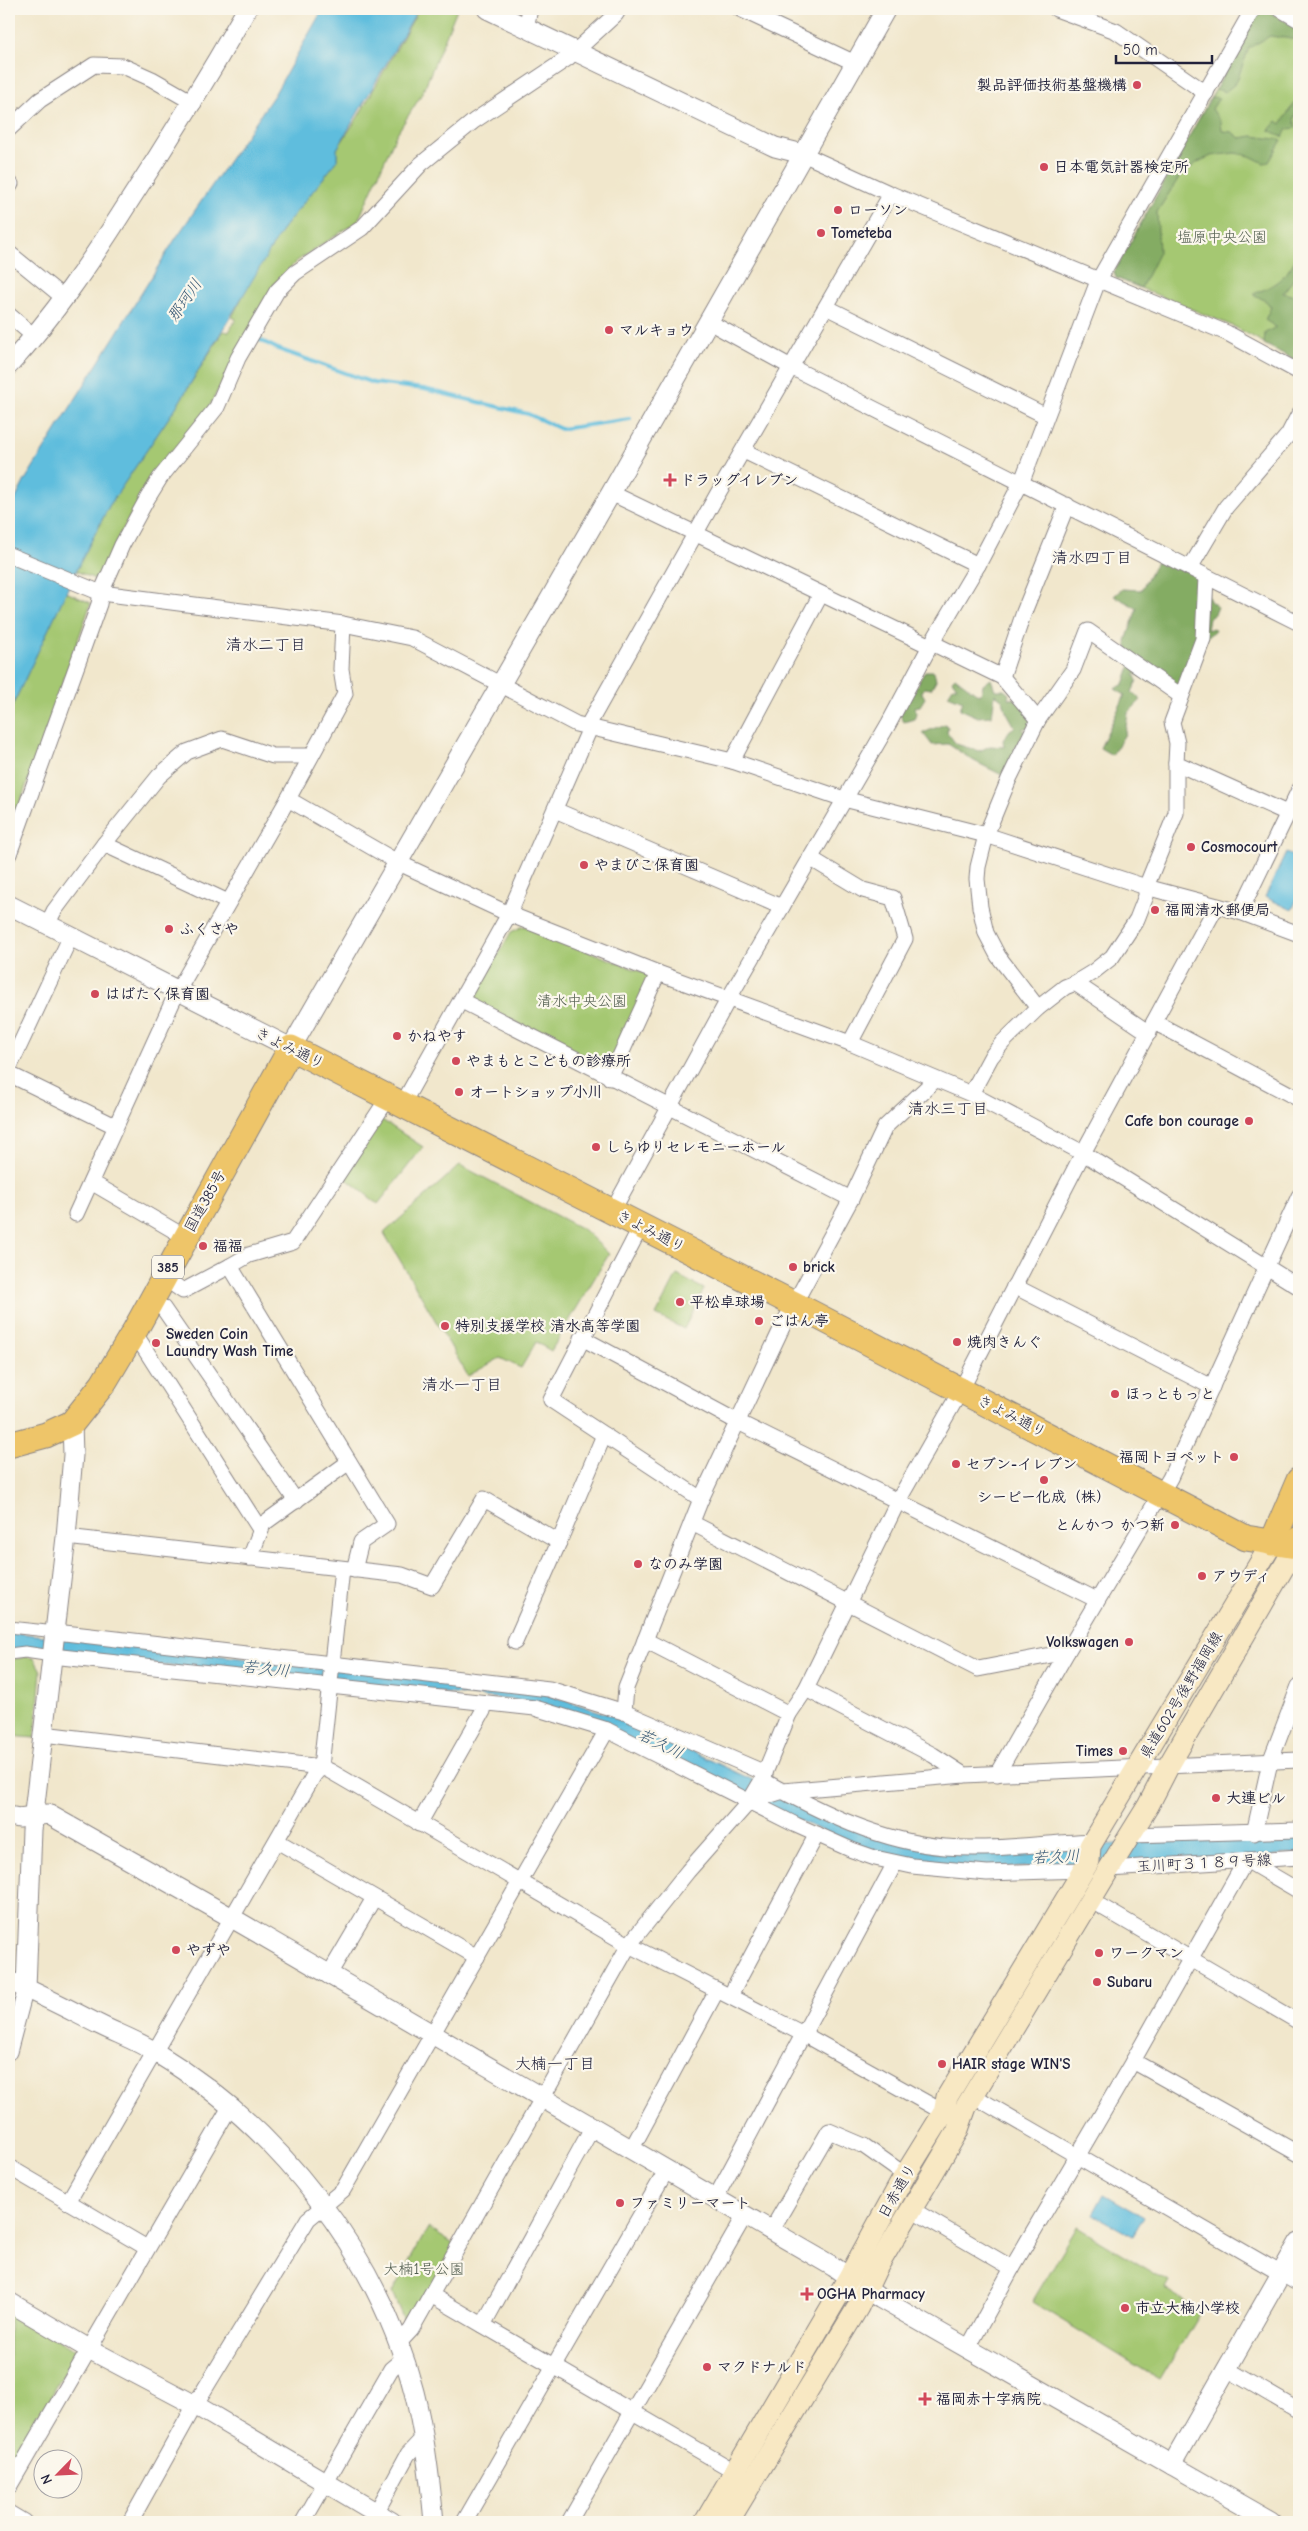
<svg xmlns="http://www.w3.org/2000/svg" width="1308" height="2531" font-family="'Comic Neue','Klee One',sans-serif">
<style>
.green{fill:#a5c872;stroke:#647556}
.forest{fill:#84ac64;stroke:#536750}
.water{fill:#5fbddd;stroke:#40708c}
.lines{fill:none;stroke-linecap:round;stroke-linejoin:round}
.stream{stroke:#5fbddd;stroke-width:4}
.pedestrian-casing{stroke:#8a8484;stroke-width:13}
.minor-casing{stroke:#8a8484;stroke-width:17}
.tertiary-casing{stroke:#8a8484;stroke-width:21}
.secondary-casing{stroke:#8a8484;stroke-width:23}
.trunk-casing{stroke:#8a8484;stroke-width:27}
.pedestrian{stroke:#fff;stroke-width:11}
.minor{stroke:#fff;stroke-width:15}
.tertiary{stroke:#fff;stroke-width:19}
.secondary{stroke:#f8e8c3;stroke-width:21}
.trunk{stroke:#eec569;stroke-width:25}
.poi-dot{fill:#d1495b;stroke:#fbf7ec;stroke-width:2}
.labels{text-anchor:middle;stroke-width:4.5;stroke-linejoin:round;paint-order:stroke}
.shield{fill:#fbf7ec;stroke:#636270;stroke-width:1}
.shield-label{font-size:14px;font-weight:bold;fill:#22223b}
.poi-label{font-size:15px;font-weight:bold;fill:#22223b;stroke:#fbf7ec;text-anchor:start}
.park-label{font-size:15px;fill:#505c4e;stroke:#fbf7ec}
.street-label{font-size:15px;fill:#22223b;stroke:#fbf7ec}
.water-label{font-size:16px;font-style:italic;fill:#375874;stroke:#fbf7ec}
.neighbourhood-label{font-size:16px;fill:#22223b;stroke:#fbf7ec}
</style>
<rect width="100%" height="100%" fill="#fbf7ec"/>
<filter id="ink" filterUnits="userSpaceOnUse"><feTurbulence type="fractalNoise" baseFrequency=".02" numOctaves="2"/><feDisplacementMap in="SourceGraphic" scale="10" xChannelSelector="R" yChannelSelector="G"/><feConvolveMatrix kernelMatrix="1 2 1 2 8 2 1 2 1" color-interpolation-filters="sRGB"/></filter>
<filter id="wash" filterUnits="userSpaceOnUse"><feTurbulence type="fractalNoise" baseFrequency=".0096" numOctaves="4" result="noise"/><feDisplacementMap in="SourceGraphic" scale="20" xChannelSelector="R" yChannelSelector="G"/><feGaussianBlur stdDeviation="1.12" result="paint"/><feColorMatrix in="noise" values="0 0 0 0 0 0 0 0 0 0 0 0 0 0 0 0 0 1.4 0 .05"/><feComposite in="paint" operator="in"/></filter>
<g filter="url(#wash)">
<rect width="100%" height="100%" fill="#f1e7cc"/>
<!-- green -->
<g class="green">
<path d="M419 9H457L422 94 396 135 358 221 297 261 275 283 209 407 132 512 97 580 76 571 109 506 180 401 223 331 229 332 236 319 232 317 249 284 284 227 337 161V149L358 117Z"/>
<path d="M1266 10 1299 29V362L1235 327 1116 278 1114 272 1258 13Z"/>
<path d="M66 592 91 603 9 834V713Z"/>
<path d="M524 926 652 976 608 1071 473 999 511 932Z"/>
<path d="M382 1120 423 1147 378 1204 343 1176Z"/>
<path d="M460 1165 584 1230 609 1254 551 1351 536 1342 521 1368 500 1358 468 1376 384 1233Z"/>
<path d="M677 1275 704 1289 684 1329 656 1315Z"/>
<path d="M26 1657 34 1658 41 1671 35 1738 9 1736V1660Z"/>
<path d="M1077 2227 1169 2282 1165 2289 1201 2311 1160 2380 1032 2302Z"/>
<path d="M428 2228 455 2245 408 2330 392 2292Z"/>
<path d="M9 2311 76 2350 9 2475Z"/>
</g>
<!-- forest -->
<g class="forest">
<path d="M1266 10 1299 29V40L1270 36 1249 48 1236 83 1225 92 1216 89 1258 13Z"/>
<path d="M1211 97 1219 98 1212 109 1221 122 1222 131 1232 132 1240 138 1253 136 1282 140 1269 162 1264 163 1250 156 1235 153 1211 156 1198 162 1180 176 1157 212 1159 252 1141 288 1116 278 1114 272Z"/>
<path d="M1297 98 1299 99V111L1294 118 1296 128 1287 129 1283 137 1269 130 1277 121 1281 124Z"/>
<path d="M1295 260 1299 272 1283 293 1299 297V362L1264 344 1265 333 1276 327 1265 320 1271 307 1266 301 1253 294C1272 287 1285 279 1295 260Z"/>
<path d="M1166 559 1198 574 1210 601 1218 607 1215 614 1209 618 1207 630 1213 628 1215 631 1208 636 1178 694 1134 673 1137 681 1132 692 1141 700 1128 713 1125 734 1112 755 1100 748 1125 695 1115 689 1124 684 1131 665 1126 641 1137 608 1114 596 1122 589 1141 590 1157 562Z"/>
<path d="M925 671H934L936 680 931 689 925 688 921 691 925 698 920 706 914 707 917 713 914 719 904 722 900 715Z"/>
<path d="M955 677 976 693 981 694 983 685 991 679 995 690H1004L1009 694 1008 698 1020 700 1032 716 1029 727 1022 729 1025 732 1014 750 1016 764 1006 777 974 761 948 744 932 745 923 733 945 724 948 727 947 732 956 744 979 751 990 746 1004 747 1003 740 1010 730 1015 727 1006 711 1003 700 995 694 992 716 978 717 960 709 963 701 948 695 953 687H957L952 680Z"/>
</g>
<!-- water -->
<g class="water">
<path d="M323 9H418L337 149V161L284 227 180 401 109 506 76 571 9 713V512L25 480 174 241 274 95Z"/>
<path d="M1286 853 1299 859V895L1292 910 1265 897Z"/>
<path d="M9 1632 536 1691 623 1719 806 1805 881 1837 1062 1847 1299 1834V1854L987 1869 876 1855 534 1702 9 1650Z"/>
<path d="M1104 2194 1144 2217 1133 2236 1093 2214Z"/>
</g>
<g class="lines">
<!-- stream -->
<path class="stream" d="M256 338 278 349 373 383 424 389 528 414 561 429 630 419"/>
</g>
</g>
<g filter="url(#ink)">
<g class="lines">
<!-- pedestrian casing -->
<g class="pedestrian-casing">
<g id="pedestrian">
<path d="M9 1627 56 1632"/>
<path d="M9 1654 25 1652 52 1656"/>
</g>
</g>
<!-- minor casing -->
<g class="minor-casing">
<g id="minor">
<path d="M740 9 855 63"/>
<path d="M1056 9 1116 31 1206 93"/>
<path d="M1280 9 1299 20"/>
<path d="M526 28 530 9"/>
<path d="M9 129 40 100 94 65 123 66 152 79 194 103"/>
<path d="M803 154 891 194 1227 333 1299 372"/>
<path d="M9 187 11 184"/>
<path d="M9 253 64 298"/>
<path d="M826 307 1046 416"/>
<path d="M9 315 35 337"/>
<path d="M709 322 791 367 1299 623"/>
<path d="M744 451 978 565"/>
<path d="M611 493 930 646"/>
<path d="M9 555 101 593 343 624 412 638 576 724 732 761 844 799 986 835 1146 887 1240 912 1299 934"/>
<path d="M1190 568 1226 507 1288 435 1299 414"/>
<path d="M1206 577 1203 639 1172 722 1177 743 1176 763 1287 813"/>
<path d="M932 643 1002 677 1038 720"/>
<path d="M1002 677 1024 612 1067 505"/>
<path d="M587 727 717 495 891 194"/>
<path d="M732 761 821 594"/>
<path d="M288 799 399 863 509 914 658 973 850 1043 971 1094 1083 1153 1299 1287"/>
<path d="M555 810 782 907"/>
<path d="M104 844 228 902"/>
<path d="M9 854 99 604 101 593 122 545 147 499 160 478 217 407 238 358 277 291 295 273 362 228 421 164 474 121 568 58 616 14 619 9"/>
<path d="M810 858 863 890 893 898 905 939 850 1043"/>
<path d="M1240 912 1299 790"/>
<path d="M47 925 54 911 104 844 159 776 187 752 222 739 273 756H311"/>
<path d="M1075 983 1149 1033"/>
<path d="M462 1001 851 1199"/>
<path d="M1038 1008 998 956 986 933 980 907 977 879 978 867 986 835 1009 779 1038 720 1073 670 1088 631 1181 696"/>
<path d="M1154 1022 1299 1099"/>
<path d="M9 1068 70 938"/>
<path d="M9 1074 115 1126"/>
<path d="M610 1078 658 973"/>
<path d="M971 1094 991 1057 1003 1042 1038 1008 1065 987 1075 983 1093 972 1112 957 1137 919 1146 896V887L1176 813V763"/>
<path d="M402 1105 509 914 590 728"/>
<path d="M91 1182 185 1237"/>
<path d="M612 1212 729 998 889 723 930 646 978 565 1022 481 1098 281 1253 9"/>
<path d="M76 1214 177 992 288 799 345 694 341 669 343 624"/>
<path d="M641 1226 551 1400 701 1499"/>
<path d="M230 1266 249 1255 293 1242 388 1098"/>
<path d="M163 1277 183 1291 230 1266 387 1524 361 1542 354 1570"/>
<path d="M1014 1286 1212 1387"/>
<path d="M152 1300 163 1308 296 1501"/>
<path d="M134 1332 261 1531"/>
<path d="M582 1338 736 1421 1097 1600"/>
<path d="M692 1523 978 1669 1067 1652 1170 1478 1299 1196"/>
<path d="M66 1537 402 1575 432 1586 484 1499 559 1542 604 1435"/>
<path d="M250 1558 263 1524 349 1462"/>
<path d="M56 1632 549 1689 624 1712 765 1773 764 1781C820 1812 881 1842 945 1847 994 1851 1045 1843 1094 1841"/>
<path d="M645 1640 789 1714"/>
<path d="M515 1642 559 1542"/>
<path d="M52 1656 535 1708 607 1730 796 1825 852 1850 875 1858 912 1866 987 1873 1083 1870"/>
<path d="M806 1689 933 1755 964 1775"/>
<path d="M624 1712 626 1688 701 1499 786 1319 851 1199 885 1127 935 1080"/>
<path d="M43 1734 321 1767 330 1771 629 1945 805 2035 952 2117"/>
<path d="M997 1774 1067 1652"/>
<path d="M749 1802 783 1791 964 1775 1299 1760"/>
<path d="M419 1824 483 1711 485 1703"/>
<path d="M1254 1833 1270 1762 1299 1686"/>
<path d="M1131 1835 1299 1830"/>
<path d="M277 1841 477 1957"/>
<path d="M1109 1869 1299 1857"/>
<path d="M1090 1900 1299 2022"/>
<path d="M328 1976 374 1898"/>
<path d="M730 1996 817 1834"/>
<path d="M9 2052 26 1988"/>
<path d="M1133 2061 1299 2154"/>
<path d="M974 2094 984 2102 1299 2284"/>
<path d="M631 2150 717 1990"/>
<path d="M9 2167 147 2248"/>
<path d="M715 2199 895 1863"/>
<path d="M68 2202 314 1775 321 1767 342 1569"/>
<path d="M911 2209 1012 2268"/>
<path d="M771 2231 829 2131 864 2146 905 2175"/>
<path d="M431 2295 743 2476"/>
<path d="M483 2325 592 2128"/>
<path d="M398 2344 411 2330 629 1945 688 1871 749 1802 762 1780 789 1714 806 1689 898 1501 961 1390 1083 1153 1216 907"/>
<path d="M968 2348 1012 2268 1133 2061 1246 1860 1299 1891"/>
<path d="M1227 2369 1299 2411"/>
<path d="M9 2487 230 2107"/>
<path d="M9 2513 24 2522"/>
<path d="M130 2522 195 2405 308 2219 343 2190 607 1730"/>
<path d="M303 2522 391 2369 403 2359"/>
<path d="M371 2522 408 2454 424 2437"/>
<path d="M464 2522 666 2171"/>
<path d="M569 2522 744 2217"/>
</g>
</g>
<!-- tertiary casing -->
<g class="tertiary-casing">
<g id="tertiary">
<path d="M487 9 775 147 803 154"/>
<path d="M9 365C54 316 92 260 128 203 170 139 209 75 247 9"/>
<path d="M9 905 291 1048 611 493 886 9"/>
<path d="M9 1816 19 1818 48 1814 232 1918 834 2267 881 2299 1272 2522"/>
<path d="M9 1981C40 1994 70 2010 100 2025 118 2034 138 2041 155 2052 277 2126 378 2253 414 2392 425 2435 430 2478 434 2522"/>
<path d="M26 1988 32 1830 66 1537 73 1455 72 1423"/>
<path d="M9 2302 89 2349 195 2405 392 2522"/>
<path d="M1172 2465 1299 2242"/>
</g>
</g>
<!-- secondary casing -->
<g class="secondary-casing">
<g id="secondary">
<path d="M705 2522 849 2277 905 2175 944 2112 947 2097 1089 1861 1090 1846 1272 1543"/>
<path d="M728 2522 858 2307 876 2269 957 2132 966 2107 1109 1869 1148 1806 1169 1765 1296 1546H1299"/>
</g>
</g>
<!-- trunk casing -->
<g class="trunk-casing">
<g id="trunk">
<path d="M9 1445 46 1435 72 1423 103 1384 134 1332 291 1048 794 1304 1246 1538 1296 1546 1299 1539"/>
<path d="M1272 1543 1299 1480"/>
</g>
</g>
<!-- pedestrian -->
<use href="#pedestrian" class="pedestrian"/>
<!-- minor -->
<use href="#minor" class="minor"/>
<!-- tertiary -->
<use href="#tertiary" class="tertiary"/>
<!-- secondary -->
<use href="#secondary" class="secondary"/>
<!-- trunk -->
<use href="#trunk" class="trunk"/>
</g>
</g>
<!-- markers -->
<g class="poi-dot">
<circle cx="1137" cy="85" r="5"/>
<circle cx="1044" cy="167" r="5"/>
<circle cx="838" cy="210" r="5"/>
<circle cx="821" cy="233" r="5"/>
<circle cx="609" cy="330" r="5"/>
<path d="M667.5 472.5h5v5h5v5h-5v5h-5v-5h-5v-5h5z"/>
<circle cx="1191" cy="847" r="5"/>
<circle cx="584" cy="865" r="5"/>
<circle cx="1155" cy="910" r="5"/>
<circle cx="169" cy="929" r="5"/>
<circle cx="95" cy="994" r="5"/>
<circle cx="397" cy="1036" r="5"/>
<circle cx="456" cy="1061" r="5"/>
<circle cx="459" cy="1092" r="5"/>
<circle cx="1249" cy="1121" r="5"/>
<circle cx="596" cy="1147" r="5"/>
<circle cx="203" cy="1246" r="5"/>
<circle cx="793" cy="1267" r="5"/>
<circle cx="680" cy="1302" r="5"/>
<circle cx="759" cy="1321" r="5"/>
<circle cx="445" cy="1326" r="5"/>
<circle cx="957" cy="1342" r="5"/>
<circle cx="156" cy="1343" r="5"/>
<circle cx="1115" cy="1394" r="5"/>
<circle cx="1234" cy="1457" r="5"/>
<circle cx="956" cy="1464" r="5"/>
<circle cx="1044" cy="1480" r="5"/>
<circle cx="1175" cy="1525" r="5"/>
<circle cx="638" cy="1564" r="5"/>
<circle cx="1202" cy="1576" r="5"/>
<circle cx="1129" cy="1642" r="5"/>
<circle cx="1123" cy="1751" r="5"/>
<circle cx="1216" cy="1798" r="5"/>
<circle cx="176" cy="1950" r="5"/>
<circle cx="1099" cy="1953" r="5"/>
<circle cx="1097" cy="1982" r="5"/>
<circle cx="942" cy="2064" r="5"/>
<circle cx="620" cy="2203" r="5"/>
<path d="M804.5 2286.5h5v5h5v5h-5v5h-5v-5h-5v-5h5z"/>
<circle cx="1125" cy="2308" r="5"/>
<circle cx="707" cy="2367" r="5"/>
<path d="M922.5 2391.5h5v5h5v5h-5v5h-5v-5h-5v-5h5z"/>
</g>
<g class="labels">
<!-- shield labels -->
<rect class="shield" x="152" y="1255.5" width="32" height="23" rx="4"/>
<g class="shield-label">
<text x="168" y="1272">385</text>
</g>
<!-- poi labels -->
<g class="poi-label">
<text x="1127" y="90" text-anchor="end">製品評価技術基盤機構</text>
<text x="1054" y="172">日本電気計器検定所</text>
<text x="848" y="215">ローソン</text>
<text x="831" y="238">Tometeba</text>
<text x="619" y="335">マルキョウ</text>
<text x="680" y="485">ドラッグイレブン</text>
<text x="1201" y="852">Cosmocourt</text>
<text x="594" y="870">やまびこ保育園</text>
<text x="1165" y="915">福岡清水郵便局</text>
<text x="179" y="934">ふくさや</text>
<text x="105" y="999">はばたく保育園</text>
<text x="407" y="1041">かねやす</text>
<text x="466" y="1066">やまもとこどもの診療所</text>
<text x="469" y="1097">オートショップ小川</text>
<text x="1239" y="1126" text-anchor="end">Cafe bon courage</text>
<text x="606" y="1152">しらゆりセレモニーホール</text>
<text x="213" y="1251">福福</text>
<text x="803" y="1272">brick</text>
<text x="690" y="1307">平松卓球場</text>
<text x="769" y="1326">ごはん亭</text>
<text x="455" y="1331">特別支援学校 清水高等学園</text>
<text x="166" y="1339">Sweden Coin<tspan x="166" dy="17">Laundry Wash Time</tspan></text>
<text x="967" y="1347">焼肉きんぐ</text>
<text x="1125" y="1399">ほっともっと</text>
<text x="1224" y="1462" text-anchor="end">福岡トヨペット</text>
<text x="966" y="1469">セブン-イレブン</text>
<text x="1044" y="1502" text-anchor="middle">シーピー化成（株）</text>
<text x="1165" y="1530" text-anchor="end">とんかつ かつ新</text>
<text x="648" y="1569">なのみ学園</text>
<text x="1212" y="1581">アウディ</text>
<text x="1119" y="1647" text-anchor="end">Volkswagen</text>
<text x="1113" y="1756" text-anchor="end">Times</text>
<text x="1226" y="1803">大連ビル</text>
<text x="186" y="1955">やずや</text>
<text x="1109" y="1958">ワークマン</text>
<text x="1107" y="1987">Subaru</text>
<text x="952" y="2069">HAIR stage WIN'S</text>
<text x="630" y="2208">ファミリーマート</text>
<text x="817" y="2299">OGHA Pharmacy</text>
<text x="1135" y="2313">市立大楠小学校</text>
<text x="717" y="2372">マクドナルド</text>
<text x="936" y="2404">福岡赤十字病院</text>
</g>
<!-- park labels -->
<g class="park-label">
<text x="1222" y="242">塩原中央公園</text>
<text x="582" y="1006">清水中央公園</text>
<text x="424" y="2274">大楠1号公園</text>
</g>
<!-- street labels -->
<g class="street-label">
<text transform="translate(290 1048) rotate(26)" y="5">きよみ通り</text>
<text transform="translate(205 1201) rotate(-61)" y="5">国道385号</text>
<text transform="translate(651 1231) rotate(27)" y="5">きよみ通り</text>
<text transform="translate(1012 1416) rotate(27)" y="5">きよみ通り</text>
<text transform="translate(1181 1695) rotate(-59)" y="5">県道602号後野福岡線</text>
<text transform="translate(1204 1863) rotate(-3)" y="5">玉川町３１８９号線</text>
<text transform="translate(897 2191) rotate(-60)" y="5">日赤通り</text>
</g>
<!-- water labels -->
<g class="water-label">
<text transform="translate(184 300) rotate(-56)" y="6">那珂川</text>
<text transform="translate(266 1668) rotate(6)" y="6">若久川</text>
<text transform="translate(661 1743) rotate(26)" y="6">若久川</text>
<text transform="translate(1056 1856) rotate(-3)" y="6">若久川</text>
</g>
<!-- neighbourhood labels -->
<g class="neighbourhood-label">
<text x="1092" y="563">清水四丁目</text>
<text x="266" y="650">清水二丁目</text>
<text x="948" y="1114">清水三丁目</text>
<text x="462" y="1390">清水一丁目</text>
<text x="555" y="2069">大楠一丁目</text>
</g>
</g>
<!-- margin -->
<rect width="1308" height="2531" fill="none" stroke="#fbf7ec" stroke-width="30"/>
<!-- north arrow -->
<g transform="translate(58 2474) rotate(246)"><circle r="24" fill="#fbf7ec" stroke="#a4a2a5"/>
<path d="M0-4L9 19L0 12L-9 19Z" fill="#d1495b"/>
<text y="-8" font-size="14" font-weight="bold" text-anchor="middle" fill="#22223b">N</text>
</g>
<!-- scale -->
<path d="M1116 55v8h96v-8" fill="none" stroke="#22223b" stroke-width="2.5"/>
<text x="1123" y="55" font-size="15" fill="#22223b" stroke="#fbf7ec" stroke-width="4" paint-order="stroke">50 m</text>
</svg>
